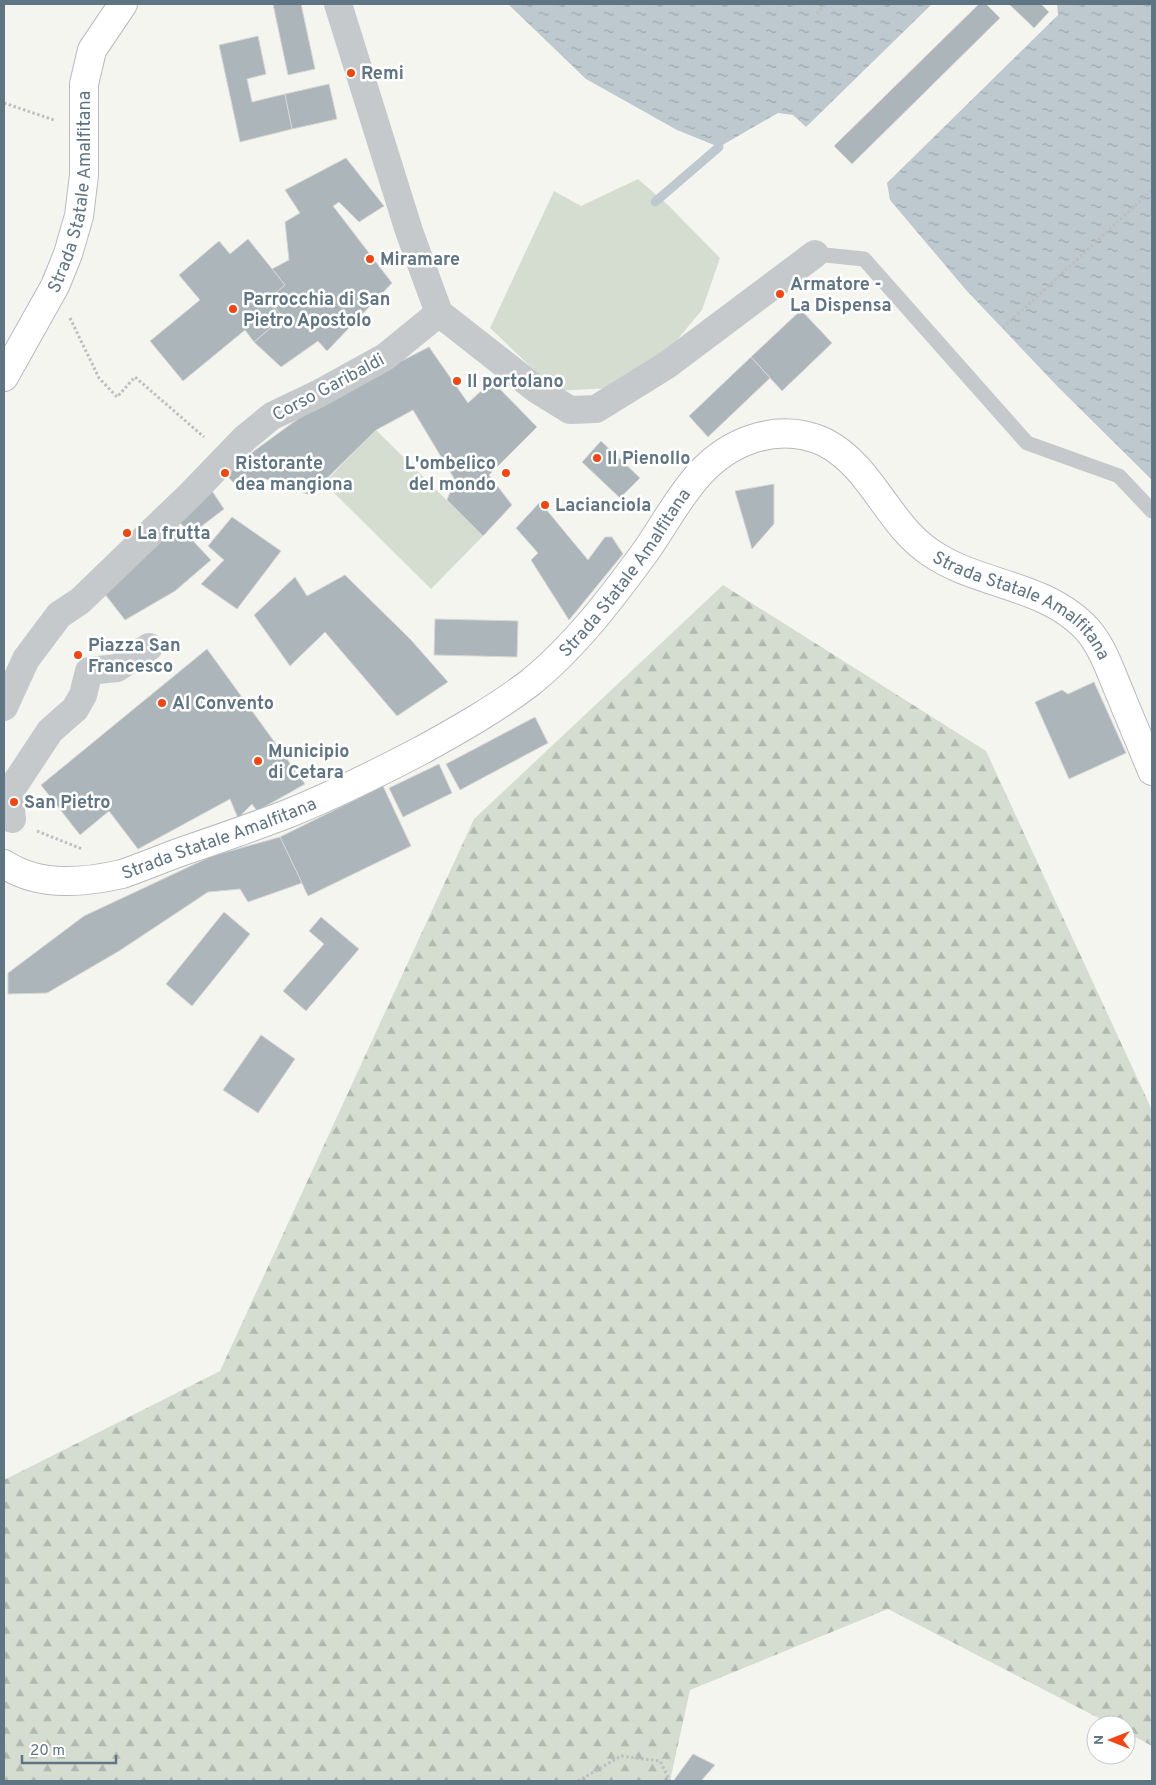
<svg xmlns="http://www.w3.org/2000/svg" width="1156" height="1785" font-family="Overpass,sans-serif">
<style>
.forest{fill:url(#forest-firs)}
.green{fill:#d5ddd1}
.water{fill:url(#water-ripples)}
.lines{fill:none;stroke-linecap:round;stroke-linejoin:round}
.stream{stroke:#bdc9ce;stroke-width:9}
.building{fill:#acb5b9;stroke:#d6d6d3}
.primary-casing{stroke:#b6babe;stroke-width:30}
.path{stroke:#bcbfc1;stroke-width:3;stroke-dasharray:2.5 2.5;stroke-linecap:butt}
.lane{stroke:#c6c9cc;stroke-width:15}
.street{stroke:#c6c9cc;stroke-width:28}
.primary{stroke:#fff;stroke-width:28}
.poi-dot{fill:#f44410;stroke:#fff;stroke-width:2}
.labels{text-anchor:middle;stroke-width:5;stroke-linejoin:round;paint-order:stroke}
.poi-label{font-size:18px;font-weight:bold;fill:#607584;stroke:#fff;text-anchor:start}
.street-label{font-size:18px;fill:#607584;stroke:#fff}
</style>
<defs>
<pattern id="forest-firs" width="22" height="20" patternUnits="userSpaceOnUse" patternTransform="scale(1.25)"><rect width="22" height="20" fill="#d5ddd1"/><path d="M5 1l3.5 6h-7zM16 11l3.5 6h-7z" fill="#b0b8af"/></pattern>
<pattern id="water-ripples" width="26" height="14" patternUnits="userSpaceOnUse" patternTransform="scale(1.25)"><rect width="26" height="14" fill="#bdc9ce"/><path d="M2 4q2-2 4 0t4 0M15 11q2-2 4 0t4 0" fill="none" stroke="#9da8ad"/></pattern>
</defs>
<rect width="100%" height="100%" fill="#f5f5f0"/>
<!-- forest -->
<path class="forest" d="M723 585 986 751 1152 1110V1746L1126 1732V1725H1112L888 1609 690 1690 670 1781H4V1480L220 1371 474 819Z"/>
<!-- green -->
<g class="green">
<path d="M638 179 669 206 720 258 702 310 667 352 611 388 556 391 490 328 554 191 581 206Z"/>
<path d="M376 430 483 536 431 589 324 483Z"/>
</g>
<!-- water -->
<g class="water">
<path d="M508 4H932L806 127 793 115 778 113 719 147 677 130 586 79Z"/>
<path d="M1057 4H1152V480L1059 388 966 290 890 200 887 183 1058 15Z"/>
</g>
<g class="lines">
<!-- stream -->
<path class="stream" d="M655 202 719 147"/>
</g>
<!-- building -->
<g class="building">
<path d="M273 4H301L315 69 288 75Z"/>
<path d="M979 4H986L1000 18 852 164 834 146Z"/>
<path d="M1009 4H1041L1049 12 1034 28Z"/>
<path d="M258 36 266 74 247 79 252 102 285 94 292 129 240 142 219 45Z"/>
<path d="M329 84 337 119 292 129 285 94Z"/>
<path d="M346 158 384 206 359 222 339 202 333 206 392 283 327 351 318 341 281 367 254 342 283 317 268 299 285 285 272 269 289 260 285 222 300 213 285 190Z"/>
<path d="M248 239 285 285 268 299 283 317 254 342 245 330 183 381 150 341 200 300 179 275 219 241 230 254Z"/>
<path d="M801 310 832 343 782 391 751 357Z"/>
<path d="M429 347 468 403 492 381 537 427 489 475 512 505 483 536 447 500 455 480 413 410 376 430 310 495 263 478 243 492 224 473 321 402Z"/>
<path d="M751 357 770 378 708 437 689 416Z"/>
<path d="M601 441 640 478 620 498 582 462Z"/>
<path d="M774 484V524L752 549 735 491Z"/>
<path d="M210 488 224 509 190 535 175 516Z"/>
<path d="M540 502 588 560 605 537H612L623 554 569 620 531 560 538 553 516 528Z"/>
<path d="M232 517 281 551 237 609 201 584 224 560 208 546Z"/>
<path d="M174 521 211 560 175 591 125 620 101 589Z"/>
<path d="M345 575 411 640 448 682 397 716 325 632 290 666 254 615 295 577 307 596Z"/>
<path d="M435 619 518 621 517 657 434 655Z"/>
<path d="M207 649 305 784 257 811 252 804 238 818 230 799 138 849 109 811 80 835 41 785Z"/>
<path d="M1094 682 1126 753 1069 779 1035 702 1062 690 1068 694Z"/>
<path d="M535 717 548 743 460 790 446 764Z"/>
<path d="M439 764 452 793 403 817 389 788Z"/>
<path d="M383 786 411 846 308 896 280 837Z"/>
<path d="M280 837 302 883 248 902 240 889 208 892 119 951 47 993 8 994V973L84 916 212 856Z"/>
<path d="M224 912 250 934 192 1006 166 984Z"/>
<path d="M321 917 359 949 306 1011 283 991 324 944 309 931Z"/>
<path d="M261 1035 295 1059 258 1113 223 1090Z"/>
<path d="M693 1754 715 1765 701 1781H676L674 1780Z"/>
</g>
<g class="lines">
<!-- primary casing -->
<g class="primary-casing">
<g id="primary">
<path id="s1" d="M4 377 55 286 68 254 79 216 84 175V84L92 50 123 4"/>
<path id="s2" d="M4 864C39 887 83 883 122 874 145 866 168 856 192 848 224 837 256 826 287 814 334 795 378 773 422 750 460 729 497 708 531 682 575 646 610 600 643 555 675 511 695 458 752 439 776 431 800 431 824 442 872 466 887 524 931 553 978 585 1041 584 1083 625 1102 643 1111 673 1121 696 1131 721 1142 746 1152 771"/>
</g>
</g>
<!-- path -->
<g class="path">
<path d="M923 4 927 8"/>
<path d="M817 14 825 4"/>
<path d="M4 103 54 120"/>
<path d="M70 318 99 378 117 397 135 377 204 437"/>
<path d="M1003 328 1152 190"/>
<path d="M37 831 82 849"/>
<path d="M578 1781 621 1756 660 1761 670 1781"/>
</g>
<!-- lane -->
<path class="lane" d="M815 254 864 259 1027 443 1119 476 1152 511"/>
<!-- street -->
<g class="street">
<path d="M338 4 409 231 439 313 536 389 570 410 596 409 667 365 815 254"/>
<path d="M4 707 26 659 59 615 80 601 192 493 245 438 272 416 318 394 385 357 439 313"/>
<path d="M4 790 9 793 12 819"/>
<path d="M9 793 50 731 75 709 83 695 89 671 117 668 149 647"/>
</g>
<!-- primary -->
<use href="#primary" class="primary"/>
</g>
<!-- markers -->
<g class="poi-dot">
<circle cx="351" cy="73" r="5"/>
<circle cx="370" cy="259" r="5"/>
<circle cx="780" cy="294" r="5"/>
<circle cx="233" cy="309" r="5"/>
<circle cx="457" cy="381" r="5"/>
<circle cx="597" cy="458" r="5"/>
<circle cx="225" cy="473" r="5"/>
<circle cx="506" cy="473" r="5"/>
<circle cx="545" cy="505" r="5"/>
<circle cx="127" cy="533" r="5"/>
<circle cx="78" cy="655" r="5"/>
<circle cx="162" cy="703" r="5"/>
<circle cx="258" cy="761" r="5"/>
<circle cx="14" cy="802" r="5"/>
</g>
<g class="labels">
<!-- poi labels -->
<g class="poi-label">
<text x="361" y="79">Remi</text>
<text x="380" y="265">Miramare</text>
<text x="790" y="290">Armatore -<tspan x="790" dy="21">La Dispensa</tspan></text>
<text x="243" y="305">Parrocchia di San<tspan x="243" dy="21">Pietro Apostolo</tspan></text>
<text x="467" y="387">Il portolano</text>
<text x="607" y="464">Il Pienollo</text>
<text x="235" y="469">Ristorante<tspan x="235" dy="21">dea mangiona</tspan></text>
<text x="496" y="469" text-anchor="end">L'ombelico<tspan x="496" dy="21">del mondo</tspan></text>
<text x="555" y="511">Lacianciola</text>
<text x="137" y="539">La frutta</text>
<text x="88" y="651">Piazza San<tspan x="88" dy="21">Francesco</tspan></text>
<text x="172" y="709">Al Convento</text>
<text x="268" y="757">Municipio<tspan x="268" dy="21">di Cetara</tspan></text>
<text x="24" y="808">San Pietro</text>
</g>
<!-- street labels -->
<g class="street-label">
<text dy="6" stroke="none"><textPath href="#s1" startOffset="201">Strada Statale Amalfitana</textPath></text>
<text transform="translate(328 387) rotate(-28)" y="6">Corso Garibaldi</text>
<text dy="6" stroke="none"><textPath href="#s2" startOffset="720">Strada Statale Amalfitana</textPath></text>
<text dy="6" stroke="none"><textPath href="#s2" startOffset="1244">Strada Statale Amalfitana</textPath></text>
<text dy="6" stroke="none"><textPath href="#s2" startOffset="225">Strada Statale Amalfitana</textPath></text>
</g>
</g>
<!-- border -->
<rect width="1156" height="1785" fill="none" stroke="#607584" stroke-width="10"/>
<!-- north arrow -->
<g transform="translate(1111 1740) rotate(270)"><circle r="24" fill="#ffffff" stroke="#bfc8ce"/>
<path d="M0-4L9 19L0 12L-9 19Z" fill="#f44410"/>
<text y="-8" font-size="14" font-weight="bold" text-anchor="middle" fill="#607584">N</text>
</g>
<!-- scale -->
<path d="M22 1755v8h94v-8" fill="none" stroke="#607584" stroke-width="2.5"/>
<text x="30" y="1755" font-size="15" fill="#607584" stroke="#ffffff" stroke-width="4" paint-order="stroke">20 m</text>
</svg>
